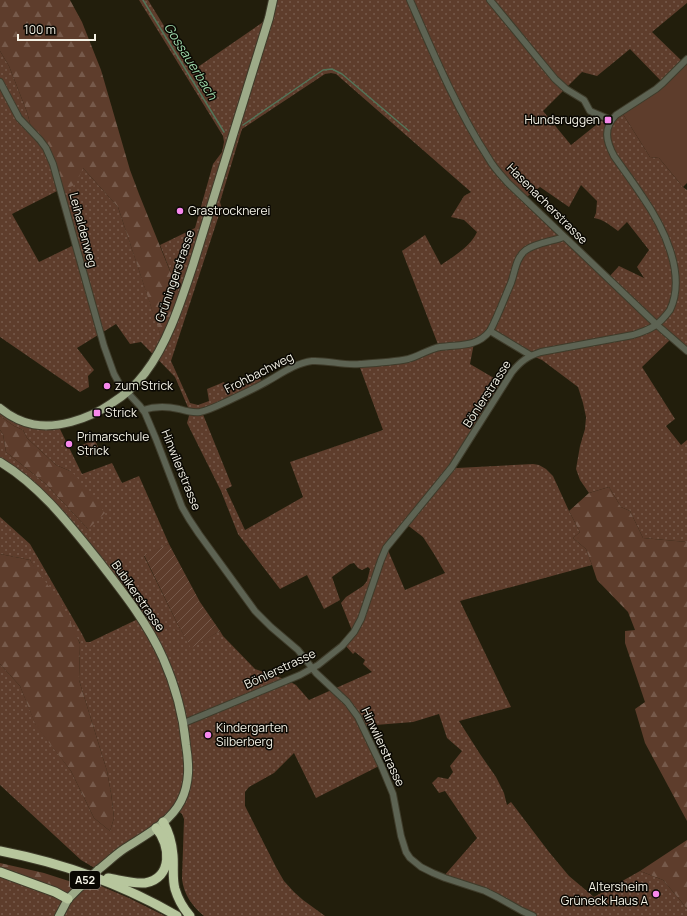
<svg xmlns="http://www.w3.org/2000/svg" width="687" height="916" font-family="Manrope,sans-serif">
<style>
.grass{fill:url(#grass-dots);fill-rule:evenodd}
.forest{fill:url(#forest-firs)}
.garden{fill:url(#garden-furrows)}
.pitch{fill:#5e3d2c}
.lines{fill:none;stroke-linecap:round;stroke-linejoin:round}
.stream{stroke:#537559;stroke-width:1.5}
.minor-casing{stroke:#3f3c2b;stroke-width:8}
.major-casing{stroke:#3f3c2b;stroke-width:10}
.highway-casing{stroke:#3f3c2b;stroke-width:11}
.minor{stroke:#5d6353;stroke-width:6}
.major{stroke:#9daa88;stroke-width:8}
.highway{stroke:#b7c69d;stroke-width:9}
.major-bridge-casing{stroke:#3f3c2b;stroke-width:10;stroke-linecap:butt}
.major-bridge{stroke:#9daa88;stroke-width:8}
.poi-dot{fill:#f788ec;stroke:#0a0803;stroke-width:1.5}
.labels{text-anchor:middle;stroke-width:3;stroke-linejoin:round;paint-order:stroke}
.shield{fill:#0a0803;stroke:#aeaca2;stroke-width:1}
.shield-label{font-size:11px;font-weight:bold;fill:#f4f2e6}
.poi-label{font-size:12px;fill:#f4f2e6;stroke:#0a0803;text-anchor:start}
.street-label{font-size:12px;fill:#f4f2e6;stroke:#0a0803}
.water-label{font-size:13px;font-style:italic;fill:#9cd6a7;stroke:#0a0803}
</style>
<defs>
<pattern id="grass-dots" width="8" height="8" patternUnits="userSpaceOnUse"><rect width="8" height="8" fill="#5e3d2c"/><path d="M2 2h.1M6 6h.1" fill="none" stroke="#765a4b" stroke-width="1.8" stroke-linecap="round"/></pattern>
<pattern id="forest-firs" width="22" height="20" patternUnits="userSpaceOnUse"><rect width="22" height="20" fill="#5e3d2c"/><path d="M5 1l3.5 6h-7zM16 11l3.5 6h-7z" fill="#765a4b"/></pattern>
<pattern id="garden-furrows" width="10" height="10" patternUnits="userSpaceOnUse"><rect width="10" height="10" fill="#5e3d2c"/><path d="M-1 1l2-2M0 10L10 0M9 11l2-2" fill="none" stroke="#765a4b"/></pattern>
</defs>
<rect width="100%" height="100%" fill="#221e0c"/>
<!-- grass -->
<g class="grass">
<path d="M139 0H148L192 71 269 18 273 0H687V3L652 32 684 63 663 83 630 49 597 76 582 72 543 111 571 145 601 121 609 123 621 111 650 157 659 158 683 187 687 190V349L672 338 642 367 675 419 666 426 681 445 687 440V542L643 538 630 511 621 507 609 487 589 493 580 480 576 469 580 446 585 429 586 417 583 403 578 387 542 360 530 355 490 331 474 343 470 364 504 384 453 467 457 468 533 464 539 465 546 469 553 476 569 511 580 532 573 538 586 549 592 565 460 601 511 707 459 721 480 754 496 777 504 793 507 805 511 802 549 852 569 876 594 897 640 871 663 880 680 900 687 909V916H533L497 897 443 877 477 838 445 791 439 793 432 783 438 777 448 779 453 772 450 766 462 751 447 738 439 714 413 722 363 726 381 765 316 798 294 753 274 773 249 787 245 792V806L277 869 284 881 294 892 303 900 325 916H204C192 906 184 895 182 879L184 819 182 814 176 809 98 870 81 860 0 785V664L20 686 36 725 71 771 94 818 110 831 114 818 111 793 107 771 79 680 80 643 30 560 0 554V517L30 544 82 634 86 642H90L138 619 63 518 0 462V430L3 434 6 452 46 484 88 529 70 471 56 465 27 438 23 430 14 426 0 416V408L11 416 58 425 82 474 112 463 122 483 139 476 169 544 144 556 178 625 191 647 220 631 223 636 255 669 287 680 296 685 309 700 372 672 363 664 365 660 355 652 353 654 344 644 354 632 351 628 341 603 346 597 363 586 367 581 370 569 368 567 362 570 358 568 354 563 350 564 332 577 340 600 324 609 307 575 280 589 238 534 221 491 187 423 190 412 175 377 141 342 130 344 116 324 77 348 94 370 88 376 89 387 80 392 0 337V51L9 66 27 112 32 131 83 168 118 207 163 342 183 296 178 291 160 245 195 228 213 164 222 152 224 142 223 136ZM331 73 336 74 471 192 464 196 451 217 464 220 477 232C471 246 454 256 441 265L425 235 402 251 439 347 395 361 359 365 383 430 290 462 303 497 245 530 226 489 232 486 202 412 262 385 260 377 229 391 224 382 207 389 209 401 198 405 190 403 171 361 219 215 223 213 220 202 242 129 325 74ZM581 185 597 201 596 213 594 218C603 219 611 226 618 231L627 222 649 250 637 267 644 278 619 266 608 278 524 199 540 187 569 207ZM61 189 76 244 39 262 12 214ZM406 524 423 537 434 554 445 573 405 590 387 548Z"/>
<path d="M0 873 68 899 87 880 129 898 165 916H0Z"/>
</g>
<!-- forest -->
<g class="forest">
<path d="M0 0H70L82 22 101 70 130 170 139 194 178 291 183 296 163 343 118 207 83 168C76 182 78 187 61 189L53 164 32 131 27 112 9 66 0 51Z"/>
<path d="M0 416 14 426 23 430 27 438 56 465 70 471 75 475 105 513 88 529 46 484 6 452 3 434 0 430Z"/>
<path d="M95 440 100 452 86 457 82 445Z"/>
<path d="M609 487 621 507 630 511 643 538 687 542V821L645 743 635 709 645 702 625 643V631L635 630 628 612 597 580 592 565 586 549 573 538 580 532 569 511 589 493Z"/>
<path d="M0 554 30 560 64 608 80 644 79 680 107 771 111 793 114 818 110 831 94 818 71 771 36 726 20 686 0 664Z"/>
<path d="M687 840V909L680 900 663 880 640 871Z"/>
<path d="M0 863 44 873 75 883 68 894 0 869Z"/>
</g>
<!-- garden -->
<path class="garden" d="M169 544 200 602 220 631 191 648 178 625 144 555Z"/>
<!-- pitch -->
<path class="pitch" d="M687 59V183L683 187 659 158 650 157 621 111 656 89Z"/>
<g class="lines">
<!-- stream -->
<g class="stream">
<path d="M143 0 224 132"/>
<path d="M243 125 323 70 332 69 342 74 409 131"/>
</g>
<!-- minor casing -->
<g class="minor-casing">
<g id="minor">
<path d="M410 0C434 55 456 108 489 159 494 168 501 175 508 183L657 325 687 351"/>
<path d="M490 0 555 79 566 89 584 100 590 111 611 120"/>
<path d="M0 82 19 118 40 140 46 148 53 164 104 346 114 374 125 394"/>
<path d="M490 331 530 355"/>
<path d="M127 392 140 406 145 413 156 439 182 507 189 519 199 534 255 611 271 627 298 650 316 673 347 702 358 717 381 765 393 794 401 836 406 852 410 858 421 867 433 873 445 878 485 891 497 897 522 911 533 916"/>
<path d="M143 410C155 406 166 406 179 409 186 411 192 413 200 412 210 410 221 404 230 400 243 394 256 388 268 381 282 373 296 363 312 361 328 360 344 366 360 364 376 363 393 362 408 359 419 356 429 349 440 347 459 344 476 348 490 331 498 316 504 299 511 283 515 272 516 257 526 250 536 243 553 241 564 237"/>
<path d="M184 723 300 675 318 665 342 646 354 632 361 619 381 560 386 548 452 467 512 372C521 361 528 356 541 352L633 335C652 329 659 325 670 310 687 274 663 226 642 196 633 182 623 169 614 156 606 141 603 128 616 115L656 89 663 83 687 59"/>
</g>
</g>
<!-- major casing -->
<g class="major-casing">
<g id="major">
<path d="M0 408C22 426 44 429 71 422 86 418 99 412 112 403 125 395 136 385 145 373 168 343 181 301 193 265L269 18 273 0"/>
<path d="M0 462C40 486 69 524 98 560 122 591 147 622 163 658 175 685 183 714 186 745 189 764 190 783 181 801 170 823 144 836 124 849 115 855 107 863 98 870"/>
<path d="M59 916 68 899 80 887"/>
</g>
</g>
<!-- highway casing -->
<g class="highway-casing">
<g id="highway">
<path d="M163 822C169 832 172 843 173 855 174 866 172 878 175 889 178 899 183 908 190 916"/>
<path d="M0 851C62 863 122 884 177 916"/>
<path d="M0 872 55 892 68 899"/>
<path d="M108 878C120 880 133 884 145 883 173 878 171 845 156 828"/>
</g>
</g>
<!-- minor -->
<use href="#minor" class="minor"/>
<!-- major -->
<use href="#major" class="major"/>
<!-- highway -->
<use href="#highway" class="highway"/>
<!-- major-bridge casing -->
<g class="major-bridge-casing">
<path id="major-bridge" d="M80 887 98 870"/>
</g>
<!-- major-bridge -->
<use href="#major-bridge" class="major-bridge"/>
</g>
<!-- markers -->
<g class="poi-dot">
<rect x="604" y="116" width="8" height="8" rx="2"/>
<circle cx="180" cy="211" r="4"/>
<circle cx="107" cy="386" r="4"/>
<rect x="93" y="409" width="8" height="8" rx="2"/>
<circle cx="69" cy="444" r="4"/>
<circle cx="208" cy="735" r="4"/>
<circle cx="656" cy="894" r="4"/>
</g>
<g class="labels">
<!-- shield labels -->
<rect class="shield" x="70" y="871" width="30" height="18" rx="3"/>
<g class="shield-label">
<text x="85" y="884">A52</text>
</g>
<!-- poi labels -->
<g class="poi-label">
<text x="600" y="124" text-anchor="end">Hundsruggen</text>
<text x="188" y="215">Grastrocknerei</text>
<text x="115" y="390">zum Strick</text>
<text x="105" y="417">Strick</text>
<text x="77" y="441">Primarschule<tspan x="77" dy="14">Strick</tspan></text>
<text x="216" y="732">Kindergarten<tspan x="216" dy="14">Silberberg</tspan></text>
<text x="648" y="891" text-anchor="end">Altersheim<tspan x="648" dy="14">Grüneck Haus A</tspan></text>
</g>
<!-- street labels -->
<g class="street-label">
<text transform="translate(547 204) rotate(45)" y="4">Hasenacherstrasse</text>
<text transform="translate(83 230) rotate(75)" y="4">Leihaldenweg</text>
<text transform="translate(175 276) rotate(-71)" y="4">Grüningerstrasse</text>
<text transform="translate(259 373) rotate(-27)" y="4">Frohbachweg</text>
<text transform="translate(487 394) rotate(-57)" y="4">Bönlerstrasse</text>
<text transform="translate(181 470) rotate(68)" y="4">Hinwilerstrasse</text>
<text transform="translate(138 596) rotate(55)" y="4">Bubikerstrasse</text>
<text transform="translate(280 669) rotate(-25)" y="4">Bönlerstrasse</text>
<text transform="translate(383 747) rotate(65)" y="4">Hinwilerstrasse</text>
</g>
<!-- water labels -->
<g class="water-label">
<text transform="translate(191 61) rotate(58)" y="5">Gossauerbach</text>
</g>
</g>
<!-- scale -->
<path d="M18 34v6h77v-6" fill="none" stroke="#f4f2e6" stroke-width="2"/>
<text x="24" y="34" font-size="12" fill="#f4f2e6" stroke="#0a0803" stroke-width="3" paint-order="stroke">100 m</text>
</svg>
